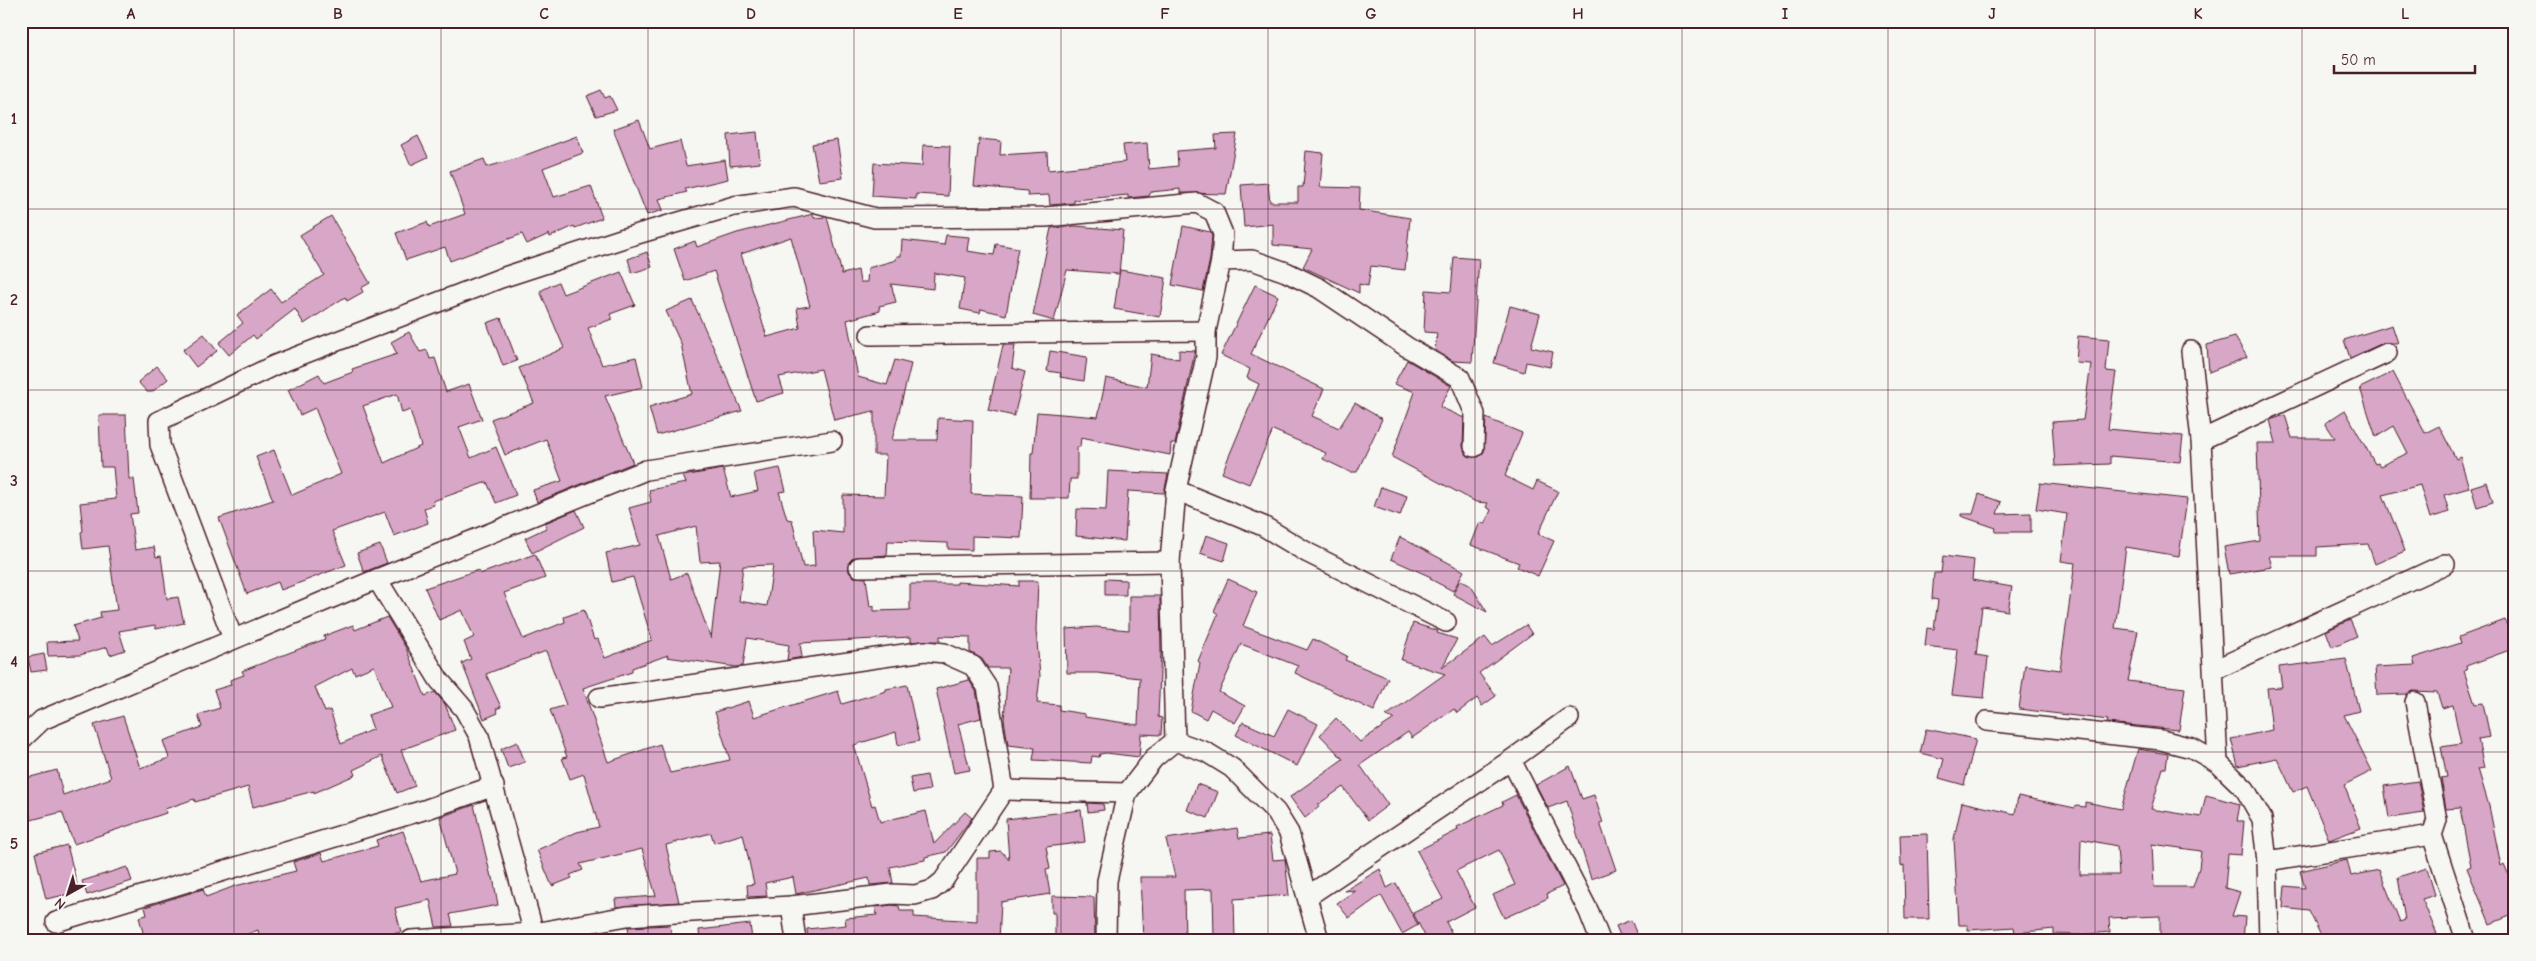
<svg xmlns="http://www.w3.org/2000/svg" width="2536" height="961" font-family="'Comic Neue',sans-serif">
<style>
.building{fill:#d8a7c7;stroke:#4a1f2b;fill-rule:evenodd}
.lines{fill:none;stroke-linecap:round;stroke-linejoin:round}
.street-casing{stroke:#4a1f2b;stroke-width:22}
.street{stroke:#f6f6f2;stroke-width:19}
.grid{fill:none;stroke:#4a1f2b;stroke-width:1;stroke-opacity:0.55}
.neatline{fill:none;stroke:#4a1f2b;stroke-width:2}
.grid-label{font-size:16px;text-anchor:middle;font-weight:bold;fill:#4a1f2b}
</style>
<rect width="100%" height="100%" fill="#f6f6f2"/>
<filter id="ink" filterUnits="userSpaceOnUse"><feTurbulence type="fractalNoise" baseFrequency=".02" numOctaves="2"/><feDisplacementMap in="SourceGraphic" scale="10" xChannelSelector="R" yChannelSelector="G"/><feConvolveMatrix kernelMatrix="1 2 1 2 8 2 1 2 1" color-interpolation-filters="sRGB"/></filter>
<g filter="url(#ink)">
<!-- building -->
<g class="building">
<path d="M601 90 605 98 610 96 617 110 596 116 587 96Z"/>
<path d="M639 120 650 149 680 141 686 166 725 160 728 179 685 189 687 192 659 199 663 210 647 215 613 129Z"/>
<path d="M757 132 760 163 730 166 728 135Z"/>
<path d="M1237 134 1226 194 1180 193V189L1151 192 1149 196 1128 198V195L1074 200V203L1050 205 1049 195 1028 196 1027 191 974 186 979 139 1001 141 1000 155 1047 152 1048 170 1125 162 1123 145 1147 143 1149 169 1178 166 1177 151 1216 148 1215 135Z"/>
<path d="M418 136 428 157 411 165 401 145Z"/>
<path d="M577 136 583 153 543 168 554 197 591 186 602 218 575 228 574 226 550 237 549 234 527 244 522 234 450 261 445 247 406 260 396 233 427 222 429 227 465 214 450 171 484 159 487 167 515 159Z"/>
<path d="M837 140 843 178 819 181 812 144Z"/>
<path d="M923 145 950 146 948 196 916 194V199L872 196 874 163 922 166Z"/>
<path d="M1306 151 1323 153 1320 187 1360 188 1359 210 1410 218 1405 270 1371 266 1368 286 1359 284V293L1303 267 1312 249 1273 245V224L1244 227 1241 185 1268 183 1270 202H1298V187H1303Z"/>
<path d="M813 214 814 218 827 217 842 274 858 270 860 282H867L868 268 896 260 897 256H901L902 240 944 245 946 235 969 237 967 251 994 255 996 244 1018 248 1006 315 981 309 980 313 960 309 965 278 934 273 933 289 891 284 896 302 879 306 880 311 847 320 858 377 887 385 895 360 911 364 892 440H937L938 418 973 420 971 494 1023 496 1021 538 972 536V550L948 549V543L888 541 887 555 853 558 849 562V572L854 577 866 578 870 607 874 606V611L910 610V584H957V582L1019 586V581H1038L1036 630 1040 676 1037 703 1059 705V710L1085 714V717L1138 725 1140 678 1097 673H1067L1066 629 1096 627 1129 630V596H1160L1161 651 1158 717 1162 718 1161 735 1141 734 1139 757 1106 753 1100 754 1099 757 1092 756 1091 763 1033 760 1035 748 1008 745 1004 719 1008 668H988L982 659 970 652V637L940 636V641L911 642V637L800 643 802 657 787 660 789 645 747 638 743 666 736 667 667 657 668 655 632 668V672L583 688 608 762 660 744 670 773 730 760 715 712 749 701 754 717 838 691 842 704 886 691V689L907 685 919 741 898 745 896 732 854 745 872 806 875 805 880 822 926 811 934 844 965 812 972 818 946 852 925 857V860L890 867 893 883 870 885 869 878 796 894 793 877 765 883 767 896 748 897 747 885 754 884 743 834 714 843 711 833 666 845 679 902 616 907 615 899 656 896 642 849 580 864 583 870 570 875 572 878 552 886 537 850 577 832 599 827 584 774 570 779 562 758 567 757 550 710 566 705 546 651 486 674 501 707 496 709 498 713 484 719 462 663 471 659 464 642 474 637 462 610 439 620 425 588 478 570 480 574 535 554 545 578 504 593 523 639 565 622 564 617 584 610 594 640 598 639 605 658 652 640 633 577 612 582 606 553 640 545 629 508 651 502 649 490 686 483 683 476 723 469 731 497 758 491 754 473 780 468 786 491 779 492 787 519 792 520 803 567 815 566 813 530 843 533V495L884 496 886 455H874V411L834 420 821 369 779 377 784 393 756 401 714 271 685 281 674 249 695 241 697 247 737 233ZM791 237 810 306 797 308 800 328 767 337 741 254ZM696 526 700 562 720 561 711 639 687 573 671 579 659 536ZM773 565 767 606 739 601 743 566Z"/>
<path d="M331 216 370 283 361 288 363 292 347 301 345 297 304 324 295 309 256 339 253 335 229 355 219 343 243 323 237 315 271 289 281 302 324 275 300 235Z"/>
<path d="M1075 226 1123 230 1119 274 1067 270 1054 321 1033 315 1051 228Z"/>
<path d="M1183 226 1210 232 1212 236 1210 259 1203 291 1172 285Z"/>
<path d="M647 252 652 267 632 273 628 259Z"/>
<path d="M1454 257 1479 259 1472 362 1453 361 1435 350 1437 333 1424 332 1426 290 1451 292Z"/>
<path d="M1120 270 1166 278 1160 317 1114 309Z"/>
<path d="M621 272 635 305 610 314 612 319 588 328 602 365 636 357 643 387 605 396 633 463 537 502 533 490 562 481 546 439 505 455 491 419 534 403 519 368 564 348 540 291 558 282 563 294Z"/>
<path d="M1255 285 1278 296 1251 354 1324 389 1312 416 1339 428 1355 403 1382 419 1357 472H1350L1323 459 1326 453 1273 430 1249 484 1222 473 1259 384 1247 378 1250 369 1221 355Z"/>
<path d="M692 300 742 411 657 435 649 407 692 394 681 344 666 311Z"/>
<path d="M1510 306 1540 314 1531 347 1553 352 1550 367 1526 362 1524 372 1494 363Z"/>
<path d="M501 318 517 361 503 366 487 323Z"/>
<path d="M2392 325 2398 343H2383L2350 358 2344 340Z"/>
<path d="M409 332 420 352 427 350 430 359 435 358 446 392 469 384 482 419 459 427 471 458 496 447 516 495 496 503 487 482 433 501 434 505 424 508 428 523 394 536 385 512 332 531 346 565 281 590 278 582 247 594 219 518 273 500 256 457 274 450 292 495 341 474 315 408 300 415 288 390 319 374 324 383 353 372 352 369 397 354 391 342ZM397 394 402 413 410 410 421 446 384 463 363 406Z"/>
<path d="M204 334 217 351 196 367 183 350Z"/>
<path d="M2078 336 2109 339 2106 371 2116 372 2108 429 2183 436 2180 462 2110 456V464L2055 466 2052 422 2083 420 2091 364 2076 363Z"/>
<path d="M2235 337 2247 357 2209 372 2207 345Z"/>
<path d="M1003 345H1015L1012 368 1025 372 1014 416 988 410Z"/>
<path d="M1179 350 1195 351 1175 444 1171 443 1170 455 1081 437 1080 447H1077V479H1070L1069 498H1030L1031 453H1033L1037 412 1098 417 1106 378 1147 387 1151 354 1179 359Z"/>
<path d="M1050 351 1087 357 1084 381 1060 377 1061 373 1047 371Z"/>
<path d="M1407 360 1451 386 1440 407 1464 418 1463 447 1468 456 1479 457 1484 452 1486 418 1522 433 1505 476 1533 490 1537 481 1558 491 1538 534 1554 541 1538 576 1517 567 1519 563 1471 545 1480 522 1485 524 1491 510 1486 507 1488 503 1476 502 1392 457 1415 392 1394 384Z"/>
<path d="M157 366 168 379 152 392H147L138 382Z"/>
<path d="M2393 372 2425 433 2439 426 2456 459 2460 457 2469 488 2444 495 2449 512 2430 518 2420 485 2383 495 2405 551 2375 564 2368 544 2317 547V556H2269L2272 567 2229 574 2224 547 2260 541 2257 443H2276L2270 420 2285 415 2292 438H2335L2325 423 2345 410 2375 464 2378 463 2380 466 2408 453 2394 426 2376 437 2360 388Z"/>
<path d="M99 415H126L129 479H134L138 513 130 514 135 550 154 547 156 557 161 556 167 599 178 597 184 623 156 629 155 625 119 631 125 650 110 655 107 647 80 655 48 656 47 642 78 641 73 626 101 618 100 612 117 610 108 546 83 549 81 532 83 531 80 503 116 499 113 467H101Z"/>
<path d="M1108 471 1168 474 1164 493 1128 491 1125 541 1076 536 1077 509 1106 510Z"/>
<path d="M2487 482 2493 502 2477 507 2471 487Z"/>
<path d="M2040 483 2187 499 2179 556 2126 547 2115 628 2138 631 2128 681 2185 688 2179 730 2107 723 2108 720 2019 709 2025 665 2060 670 2075 563 2061 561 2067 514 2036 509Z"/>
<path d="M1381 487 1407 496 1400 516 1374 507Z"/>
<path d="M1979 494 2001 502 1997 514 2031 513V532H1995L1996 528 1961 516V514H1973Z"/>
<path d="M576 510 584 527 532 553 525 538 546 528 545 523Z"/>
<path d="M1206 535 1229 543 1224 561 1200 553Z"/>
<path d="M1400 537 1464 571 1453 591 1430 579 1431 577 1391 559Z"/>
<path d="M380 545 387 563 364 572 357 553Z"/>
<path d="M1943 556 1974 560 1972 580 2012 587 2008 611 1982 607 1976 655 1988 657 1984 698 1952 695 1958 650 1925 646 1927 628 1934 629 1938 600 1932 599 1934 573H1941Z"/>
<path d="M1105 579 1126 580V595H1105Z"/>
<path d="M1228 579 1257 592 1243 626 1307 650 1313 639 1347 656 1345 660 1388 678 1374 711 1295 673 1298 666 1241 644 1219 692 1245 706 1235 723 1211 709 1206 719 1191 711 1200 663 1198 661 1218 614 1214 611Z"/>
<path d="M1460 580 1471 586 1487 612 1453 594Z"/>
<path d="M387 617 406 648 425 696 435 692 445 704 455 730 401 750 415 786 397 793 382 756 353 770 355 775 314 793V791L253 807 248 787 195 802 194 799 165 809 166 813 74 844 62 812 31 820 23 779 57 770 63 795 111 778 94 725 123 716 140 768 169 758 163 741 202 727 198 715 220 708 214 690 231 685 230 680 244 675 242 671 325 639 324 636 353 625 355 630ZM374 666 391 707 368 715 373 729 341 744 330 710 325 712 315 687 352 668 355 674Z"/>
<path d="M2350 620 2357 636 2332 647 2326 631Z"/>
<path d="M2505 620 2515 648 2466 666 2467 670 2464 671 2475 704 2483 703 2490 737 2478 739 2484 768 2478 769 2489 806 2501 866 2504 864 2515 889V914L2490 924 2467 868 2471 866 2460 808 2446 809 2441 778 2447 777 2441 747 2461 744 2453 705 2442 708 2437 692 2413 691 2408 694 2377 695 2375 667 2415 665 2413 658 2461 643 2459 637Z"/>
<path d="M1413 623 1438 631 1437 633 1457 639 1442 668 1485 637 1492 646 1526 625 1532 634 1479 673 1496 696 1482 706 1477 698 1457 713 1454 709 1412 738 1408 732 1360 765 1388 805 1368 820 1343 787 1317 805 1319 807 1305 818 1290 797 1343 759 1320 735 1336 718 1360 742 1394 719 1386 716 1445 674 1401 660Z"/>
<path d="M44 654 47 670 31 672 28 657Z"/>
<path d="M2346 659 2359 711 2344 715 2372 771 2344 785 2361 828 2329 840 2307 786 2293 792 2277 758 2238 766 2231 739 2272 730 2267 688 2282 687 2279 667Z"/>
<path d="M969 680 976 691 981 718 958 724 970 770 954 773 936 689Z"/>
<path d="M1288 709 1318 724 1297 766 1236 735 1243 722 1274 736Z"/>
<path d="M1926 729 1976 739 1964 785 1939 778 1944 759 1920 753Z"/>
<path d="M517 742 525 762 508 768 501 749Z"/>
<path d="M2138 749 2168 754 2166 768H2163L2151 809 2201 817 2206 795 2240 804 2237 821H2244L2241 855 2228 854 2225 888 2240 892 2232 916 2245 917 2243 940H2160V916L2109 918 2110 932 2078 935 2054 934V929L2015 933 2014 927 1968 930V925H1959L1954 839 1962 802 2015 814 2018 796 2075 808 2076 806 2085 807V802L2121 809ZM2081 839 2117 846 2119 875H2080ZM2152 844 2201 851 2199 868 2193 887H2154Z"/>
<path d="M1570 766 1582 799 1594 795 1603 823H1600L1616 870 1591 879 1567 801 1548 808 1536 785Z"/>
<path d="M927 775 930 790 913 793 910 778Z"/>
<path d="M2418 781 2424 813 2389 818 2384 786Z"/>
<path d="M1197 784 1218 792 1208 818 1187 810Z"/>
<path d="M1516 795 1563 886 1547 894 1548 898 1504 918 1493 895 1515 885 1499 850 1456 871 1475 907 1446 922 1455 940H1427L1413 913 1443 899 1417 851 1458 830 1457 827 1503 805 1502 802Z"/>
<path d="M1087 803 1103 804 1104 810 1088 812Z"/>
<path d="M474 805 491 877H493L498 905 450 914 453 926 436 927 430 900 395 908 401 932 384 936 383 933 352 940H260L258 930 232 940H145L139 917 147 915 145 907 203 889 206 897 235 886 296 871 293 862 321 853 324 861 378 846 376 840 403 831 421 881 455 874 440 817Z"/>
<path d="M1081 810 1085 842 1046 847 1050 869 1046 870 1050 894 1001 902 999 940H808L807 929 846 925 845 918 877 915 875 907 892 905 899 906 900 911H914V917L977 921V858H990V852L1001 851 1009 860 1006 819Z"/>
<path d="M1237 828 1239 838 1270 835 1273 860 1285 859 1289 895 1234 899 1235 940H1214L1213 889 1184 890 1185 940H1143L1140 877H1175L1166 839Z"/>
<path d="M1927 834 1929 919H1905L1904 865 1901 866 1900 835Z"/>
<path d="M67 845 79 892 46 899 35 853Z"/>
<path d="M2347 860 2351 876 2379 870 2400 922 2405 920 2398 877 2427 868 2435 895 2422 899 2437 934 2422 940H2323L2309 911 2283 908 2285 886 2305 888 2300 871Z"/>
<path d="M127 867 132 881 87 895 82 881Z"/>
<path d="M1380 869 1387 888 1396 883 1418 925 1402 934 1381 895 1349 918 1337 903 1356 890 1344 891Z"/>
<path d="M1052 896 1094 897 1095 940H1055V913H1052Z"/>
<path d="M1631 920 1639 940H1622L1616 926Z"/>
<path d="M750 924 752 940H700L699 930Z"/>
<path d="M670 925 672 940H630L628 927Z"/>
</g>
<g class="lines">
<!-- street casing -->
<g class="street-casing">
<g id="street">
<path d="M870 335 1206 331"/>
<path d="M2191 351 2201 440 2218 763"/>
<path d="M2201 440 2387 353"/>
<path d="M1176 490 1263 526 1308 553 1446 622"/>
<path d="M859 567 1170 562"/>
<path d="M377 579 439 680 464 709 479 736 534 933"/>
<path d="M233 639 160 445 159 421 275 365 501 278 624 238 734 206 794 197 875 218 1045 217 1197 203 1214 212 1223 234 1221 261"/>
<path d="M2214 670 2445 564"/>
<path d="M2415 702 2437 820 2432 835 2466 940"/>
<path d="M1987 721 2161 740 2192 748 2218 763 2245 789 2262 819 2267 861 2269 940"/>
<path d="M21 740 42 720 377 579 646 470 832 441"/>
<path d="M1511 760 1589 912 1600 940"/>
<path d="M1004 790 1127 793"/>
<path d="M2267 861 2432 835"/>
<path d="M1308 896 1511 760 1569 718"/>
<path d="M791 906 796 940"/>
<path d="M56 922 427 809 494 786"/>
<path d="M411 940 534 933 627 916 791 906 892 894 915 895 932 890 943 881 1004 790 987 687 973 666 944 653 925 651 599 698"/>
<path d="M1106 940 1107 881 1127 793 1154 758 1175 741"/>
<path d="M1319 940 1289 833 1276 812 1232 768 1206 752 1175 741 1170 562 1176 490 1206 357V331L1221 261 1252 260 1286 272 1319 288 1407 347 1460 378 1475 414 1474 447"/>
</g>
</g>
<!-- street -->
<use href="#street" class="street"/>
</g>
</g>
<!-- grid -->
<path class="grid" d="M234 21V940M441 21V940M648 21V940M854 21V940M1061 21V940M1268 21V940M1475 21V940M1682 21V940M1888 21V940M2095 21V940M2302 21V940M21 209H2515M21 390H2515M21 571H2515M21 752H2515"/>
<!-- margin -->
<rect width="2536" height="961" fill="none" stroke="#f6f6f2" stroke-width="55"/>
<!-- north arrow -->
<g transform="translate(68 894) rotate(219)" stroke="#f6f6f2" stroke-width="4" paint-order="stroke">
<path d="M0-4L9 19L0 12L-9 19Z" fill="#4a1f2b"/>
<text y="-8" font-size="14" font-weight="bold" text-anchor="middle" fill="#4a1f2b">N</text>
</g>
<!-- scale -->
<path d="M2334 65v8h141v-8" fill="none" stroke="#4a1f2b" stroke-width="2.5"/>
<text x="2341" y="65" font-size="15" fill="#4a1f2b" stroke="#f6f6f2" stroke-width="4" paint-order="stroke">50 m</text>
<rect x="28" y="28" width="2480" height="906" class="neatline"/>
<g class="grid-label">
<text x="131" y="19">A</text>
<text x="338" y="19">B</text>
<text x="544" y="19">C</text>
<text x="751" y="19">D</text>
<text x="958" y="19">E</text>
<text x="1165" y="19">F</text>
<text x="1371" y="19">G</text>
<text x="1578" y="19">H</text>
<text x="1785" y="19">I</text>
<text x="1992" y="19">J</text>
<text x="2198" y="19">K</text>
<text x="2405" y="19">L</text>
<text x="14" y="124">1</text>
<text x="14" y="305">2</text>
<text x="14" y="486">3</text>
<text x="14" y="667">4</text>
<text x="14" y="849">5</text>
</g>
</svg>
